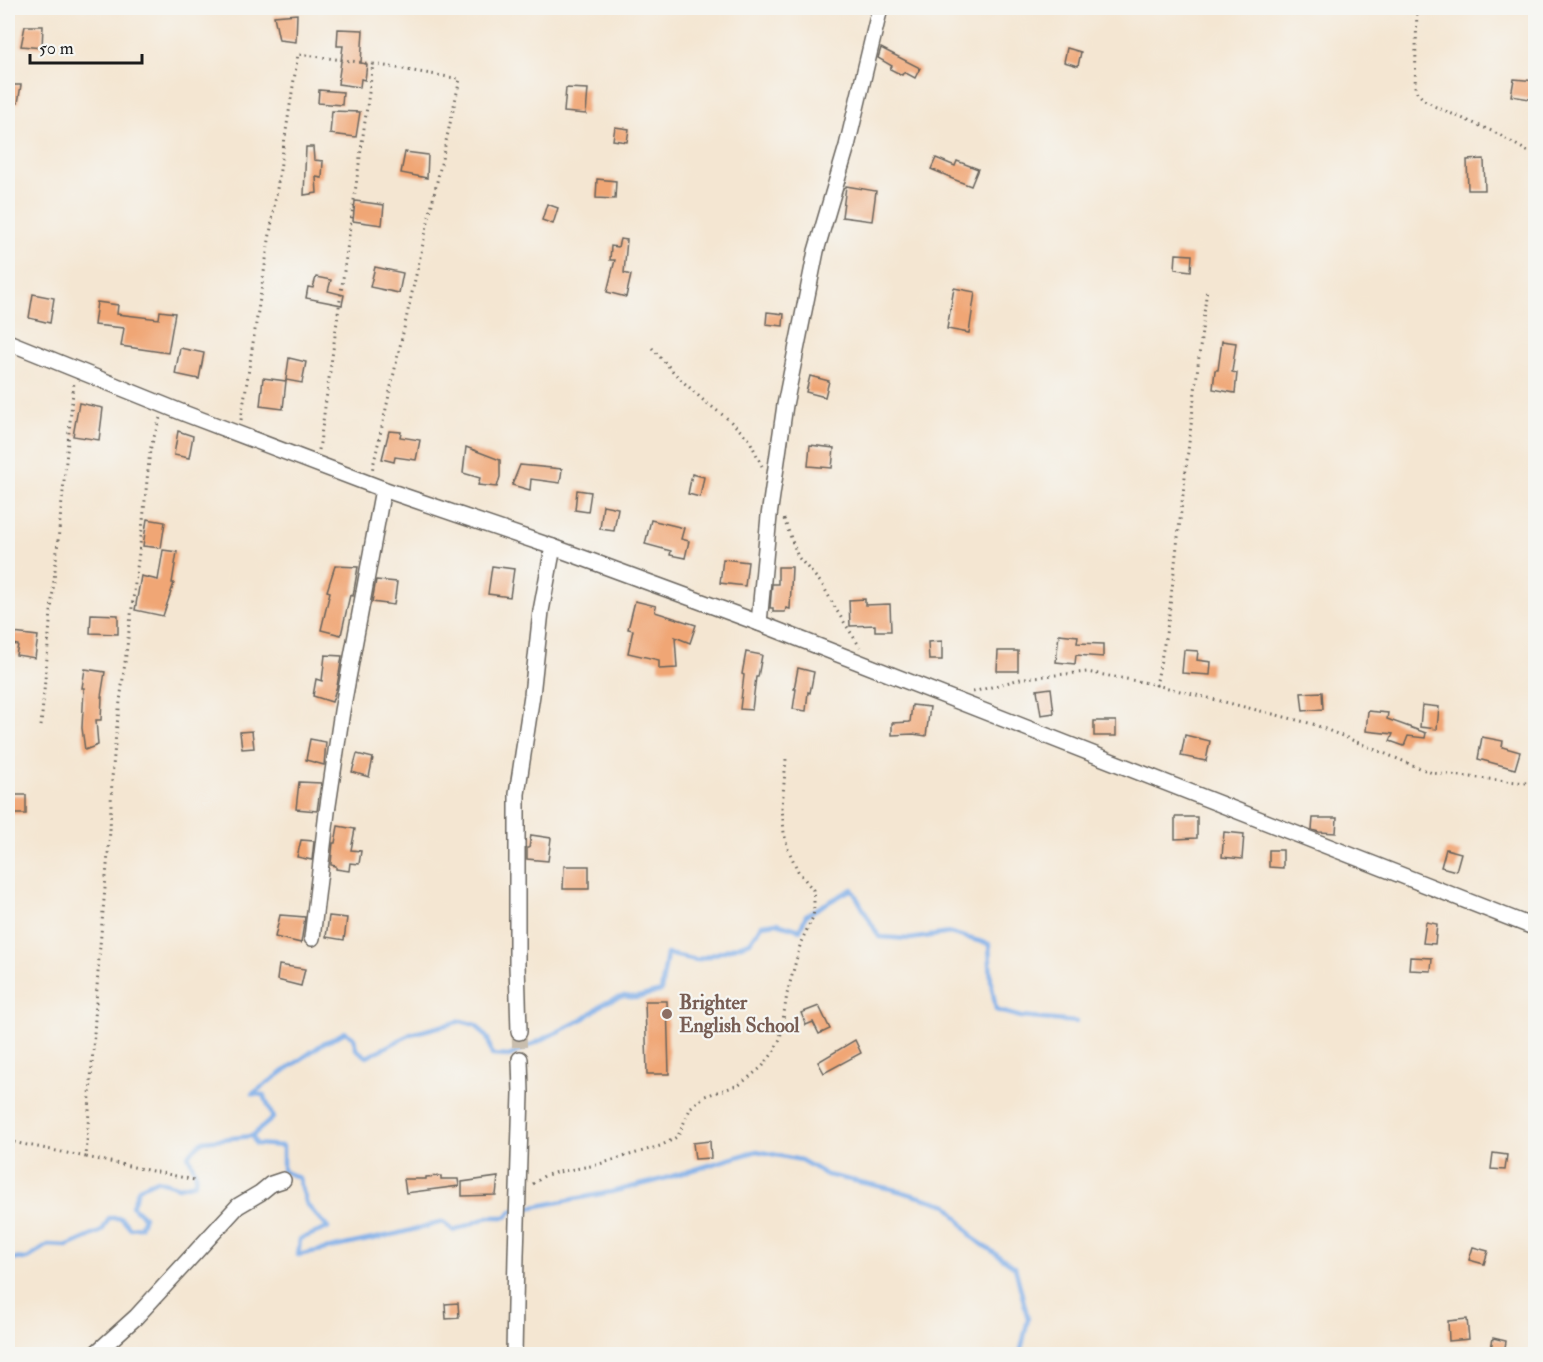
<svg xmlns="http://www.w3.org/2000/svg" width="1543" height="1362" font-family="'IM FELL Double Pica',serif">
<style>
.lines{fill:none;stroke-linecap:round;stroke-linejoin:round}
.stream{stroke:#7cace7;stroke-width:4.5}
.building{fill:#f0a675}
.minor-tunnel{stroke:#c9beae;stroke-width:15;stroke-dasharray:15 8;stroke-linecap:butt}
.minor-casing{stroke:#68635c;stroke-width:18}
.path{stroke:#68635c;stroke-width:3;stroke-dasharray:1.5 4.5;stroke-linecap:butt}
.minor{stroke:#fff;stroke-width:15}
.education-dot{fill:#8d6e63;stroke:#f6f6f2;stroke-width:2}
.labels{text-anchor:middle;stroke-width:4.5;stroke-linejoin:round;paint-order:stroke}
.education-label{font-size:20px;font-weight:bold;fill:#785e54;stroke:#f6f6f2;text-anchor:start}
</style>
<rect width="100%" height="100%" fill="#f6f6f2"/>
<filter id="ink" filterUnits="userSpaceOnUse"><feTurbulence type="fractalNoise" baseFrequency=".0167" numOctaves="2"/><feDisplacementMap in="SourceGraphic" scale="12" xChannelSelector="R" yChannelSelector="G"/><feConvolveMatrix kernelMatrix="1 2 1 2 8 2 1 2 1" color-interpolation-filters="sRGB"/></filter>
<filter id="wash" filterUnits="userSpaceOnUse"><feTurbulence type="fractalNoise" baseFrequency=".008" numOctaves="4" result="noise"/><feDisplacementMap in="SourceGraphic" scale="24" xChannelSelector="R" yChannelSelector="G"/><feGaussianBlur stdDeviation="1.35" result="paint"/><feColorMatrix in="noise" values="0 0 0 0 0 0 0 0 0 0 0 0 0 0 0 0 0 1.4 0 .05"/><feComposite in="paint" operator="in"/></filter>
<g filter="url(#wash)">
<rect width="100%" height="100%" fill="#f4e6d2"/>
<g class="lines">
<!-- stream -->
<g class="stream">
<path d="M252 1136 256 1144 283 1146V1171L299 1178 307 1205 328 1228 300 1239 298 1255 396 1234 443 1222 454 1231 488 1217H506L512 1211 611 1192 656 1181 757 1151 801 1160 827 1175 892 1189 948 1205 973 1238 1015 1267 1028 1319 1020 1354"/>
<path d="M8 1258 27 1259 48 1245 68 1246 102 1231 109 1218H121L130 1228 140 1227 144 1217 132 1206 139 1188 157 1180 179 1187 195 1183 196 1173 188 1155 203 1141 252 1136 273 1118 264 1095 252 1094 325 1042 331 1040 345 1032 354 1038 356 1049 367 1057 411 1034 461 1021 476 1025 488 1039 492 1055 509 1056 585 1018 604 1003 624 996 635 998 661 991 667 954 697 960 750 942 762 925 777 923 800 930 806 915 852 889 879 937 910 939 950 933 989 944 991 980 996 1010 1021 1017 1076 1022"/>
</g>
</g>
<g id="blocks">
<!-- building -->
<g class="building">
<path d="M297 14 296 42 279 40 274 16Z"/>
<path d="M25 26H43L42 48 21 46Z"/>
<path d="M338 29 363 30 361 63 367 64 365 80 361 79 360 87 338 84 343 46H337Z"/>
<path d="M881 48 920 68 915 78 904 72 902 75 890 69 892 66 878 58Z"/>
<path d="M1067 48 1081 52 1078 66 1064 62Z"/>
<path d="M1514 79 1536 81V100L1511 96Z"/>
<path d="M8 85H21L18 103H8Z"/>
<path d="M566 88 588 89 586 114 564 112Z"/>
<path d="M319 90 343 92 342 105 318 103Z"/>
<path d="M332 111 360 112 356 137 330 134Z"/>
<path d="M615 127 629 129 627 142 613 140Z"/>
<path d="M306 147H313L314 160 323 161 322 178 316 177 317 193 304 195Z"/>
<path d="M405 152 428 155 427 178 401 173Z"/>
<path d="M936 158 955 166 957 161 978 169 971 186 950 178V177L931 169Z"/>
<path d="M1484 159 1485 190H1468L1467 160Z"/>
<path d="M597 179 616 181 615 199 596 198Z"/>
<path d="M846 186 876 191 872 221 842 217Z"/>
<path d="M355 201 384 205 382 225 353 221Z"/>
<path d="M547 204 558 208 553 224 542 220Z"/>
<path d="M620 239 627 240 624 273 631 275 626 297 607 292 615 260H610L611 246 618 247Z"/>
<path d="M1176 254 1192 255 1191 271 1175 269Z"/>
<path d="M375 267 403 273 399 293 370 287Z"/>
<path d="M316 277 331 280 328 291 344 295 342 305 306 298 308 287 313 288Z"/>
<path d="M954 288 975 292 969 333 947 329Z"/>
<path d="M33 294 54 298 50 323 29 318Z"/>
<path d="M97 302 118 305 117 314 159 319 160 311 175 313 168 353 121 346 124 328 94 325Z"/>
<path d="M767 312 784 314 783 326 766 324Z"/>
<path d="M1222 341 1236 343 1232 372 1237 373 1235 393 1213 389 1215 370H1218Z"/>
<path d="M180 348 204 353 199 379 175 374Z"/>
<path d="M289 358 306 362 302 383 286 380Z"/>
<path d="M810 376 829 381 825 397 806 392Z"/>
<path d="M263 378 286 381 283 409 260 406Z"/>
<path d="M79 403 103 408 99 440 73 436Z"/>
<path d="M178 431 193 436 189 458 174 455Z"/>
<path d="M389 431 401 432 400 437 420 440 416 460 395 457 394 462 382 459Z"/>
<path d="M810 445 834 448 832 468 808 466Z"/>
<path d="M466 447 500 460V477L497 487 478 485 480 478 463 473Z"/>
<path d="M520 465 562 469 560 483 531 479 530 490 512 485Z"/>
<path d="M692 474 704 477 700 497 688 494Z"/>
<path d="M577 490 591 492 588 512 575 510Z"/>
<path d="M603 505 618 508 614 531 600 529Z"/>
<path d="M147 519 165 522 161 548 143 546Z"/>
<path d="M651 520 684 528 681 539 689 541 685 558 670 555 671 551 645 544Z"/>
<path d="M163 550 177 552 172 583H174L163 616 135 610 141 576 158 580Z"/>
<path d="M723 559 748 562 745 586 720 583Z"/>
<path d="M335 566 358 567 353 596 350 595 341 635 321 630 330 592 327 591Z"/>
<path d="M492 566 514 569 510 597 488 594Z"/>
<path d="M778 567H792L790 609 786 608 785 612H773V608H770L772 584H778Z"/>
<path d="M376 580 397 582 394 605 372 602Z"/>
<path d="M865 599V605L890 604 891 631H875V625L850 626 849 600Z"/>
<path d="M635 601 656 606 655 612 696 625 690 643 675 637 677 668 659 669V660L628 653 633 630 628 629Z"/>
<path d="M91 614 118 615V634L90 633Z"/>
<path d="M13 633 38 636 35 658 16 655 18 645 12 644Z"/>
<path d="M1059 634 1078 636 1077 643 1103 644V657L1076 655 1075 664 1056 662Z"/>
<path d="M942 641V660H929L928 642Z"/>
<path d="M1184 650 1198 651 1197 660 1211 662 1210 675 1182 673Z"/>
<path d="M998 651H1018V671H997Z"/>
<path d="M746 652 762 655 758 677H756L752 710 740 709 744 675 742 674Z"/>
<path d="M325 655 342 656 337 686 332 702 313 696 316 679 322 681Z"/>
<path d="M798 668 814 672 810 693 808 692 806 711 793 709 796 689H794Z"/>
<path d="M85 669 105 672 101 697H102L101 720H96L98 745 85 750 82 728 84 688H82Z"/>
<path d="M1051 688 1054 713 1041 715 1037 690Z"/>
<path d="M1322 692 1323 709 1303 711 1301 693Z"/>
<path d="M912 705 930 707 926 736 913 734 892 735V723L910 722Z"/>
<path d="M1422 705 1439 707 1437 729 1420 727Z"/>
<path d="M1368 711 1388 713 1387 719 1426 733 1425 738 1408 736 1404 746 1390 741 1393 734 1366 731Z"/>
<rect x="1094" y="721" width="22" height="15"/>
<path d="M252 731 254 748 242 749 240 732Z"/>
<path d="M1185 735 1210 741 1206 761 1181 756Z"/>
<path d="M1482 737 1503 741 1502 747 1520 752 1515 769 1478 759Z"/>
<path d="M310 739 326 742 324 765 306 760Z"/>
<path d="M357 754 373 758 369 777 352 772Z"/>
<path d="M299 782 321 783 317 811 296 809Z"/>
<rect x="10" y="795" width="16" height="19"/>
<path d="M1175 817H1197V838L1175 839Z"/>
<path d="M1313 818H1337L1336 833 1319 832 1312 830Z"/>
<path d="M338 826 355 829 351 850 361 851 359 864 350 863 349 871 336 869V866L331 865V863L333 843H335Z"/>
<path d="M1224 832 1244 834 1242 859 1222 857Z"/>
<path d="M531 835 551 838 548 861 527 859V848H529Z"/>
<path d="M301 840 314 841 312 860 297 857Z"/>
<path d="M1446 849 1461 853 1456 871 1441 867Z"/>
<path d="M1269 850H1283V868L1269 867Z"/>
<path d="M564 866H589V889H563Z"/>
<path d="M280 915 305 917 301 943 275 937Z"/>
<path d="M329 916 347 918 344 940 326 937Z"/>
<path d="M1426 922 1437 924 1435 944 1423 943Z"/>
<path d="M1410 957 1432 958 1431 971 1409 970Z"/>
<path d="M279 965 305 969 301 986 277 980Z"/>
<path d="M645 1001H667L669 1074H647Z"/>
<path d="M819 1006 830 1029 819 1034 813 1022 806 1025 801 1013Z"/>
<path d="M855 1040 861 1053 824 1073 818 1062Z"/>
<path d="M710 1141 711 1158 695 1159 693 1143Z"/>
<path d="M1493 1153 1507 1155 1505 1170 1491 1169Z"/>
<path d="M441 1176V1179H458L459 1186 406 1193 404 1179H426V1177Z"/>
<path d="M498 1177 496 1195 462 1196V1182Z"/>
<path d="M1473 1247 1488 1251 1484 1264 1469 1260Z"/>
<path d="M458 1303 459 1318 446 1319 445 1304Z"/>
<path d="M1467 1319 1469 1339 1449 1341 1448 1321Z"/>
<path d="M1493 1338 1506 1341 1504 1354H1490Z"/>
</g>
</g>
</g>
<g filter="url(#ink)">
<use href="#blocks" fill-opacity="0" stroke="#68635c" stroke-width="1.5"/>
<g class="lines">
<!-- minor-tunnel -->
<path class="minor-tunnel" d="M519 1032 520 1059"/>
<!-- minor casing -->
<g class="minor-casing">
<g id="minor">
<path d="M8 342 186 414 383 489 553 547 759 623 1536 928"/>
<path d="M759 623 769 516 785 405 816 251 847 146 880 8"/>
<path d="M312 938 327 812 342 711 383 489"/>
<path d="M519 1032 517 964V794L532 695 541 611 553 547"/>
<path d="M95 1354 136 1317 238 1206 260 1193 271 1184 283 1180"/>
<path d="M514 1354 516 1255 521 1093 520 1059"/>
</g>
</g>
<!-- path -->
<g class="path">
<path d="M1417 8 1415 90 1424 100 1436 107 1494 132 1527 151 1536 154"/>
<path d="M652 348 679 378 703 400 728 419 749 439 762 466"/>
<path d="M160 418 150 450 143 521 116 733 112 778 110 831 99 957 86 1157 195 1180"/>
<path d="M241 420 298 54 373 64"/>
<path d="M319 450 373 64 460 79 372 471"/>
<path d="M784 519 798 557 822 584 837 611 860 647"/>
<path d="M1156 686 1168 623 1207 288"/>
<path d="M973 692 1024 678 1087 672 1148 683 1313 724 1432 773 1536 784"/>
<path d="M41 726 52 600 74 382"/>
<path d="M8 1141 86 1157"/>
<path d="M533 1184 544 1176 553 1173 596 1165 660 1146 672 1140 678 1136 691 1107 705 1096 739 1085 762 1067 773 1053 780 1039 787 994 801 942 813 917 814 910V900L813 890 798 871 788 849 784 833 782 807 786 759"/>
</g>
<!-- minor -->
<use href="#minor" class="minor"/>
</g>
</g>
<!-- markers -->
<circle class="education-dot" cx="667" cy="1014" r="6"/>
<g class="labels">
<!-- education labels -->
<g class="education-label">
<text x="679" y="1009">Brighter<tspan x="679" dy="23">English School</tspan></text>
</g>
</g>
<!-- margin -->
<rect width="1543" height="1362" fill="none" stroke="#f6f6f2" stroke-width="30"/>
<!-- scale -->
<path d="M30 54v9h112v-9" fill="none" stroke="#1c1c1c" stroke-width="3"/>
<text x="39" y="54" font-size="18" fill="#1c1c1c" stroke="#f6f6f2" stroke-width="4.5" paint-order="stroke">50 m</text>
</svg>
